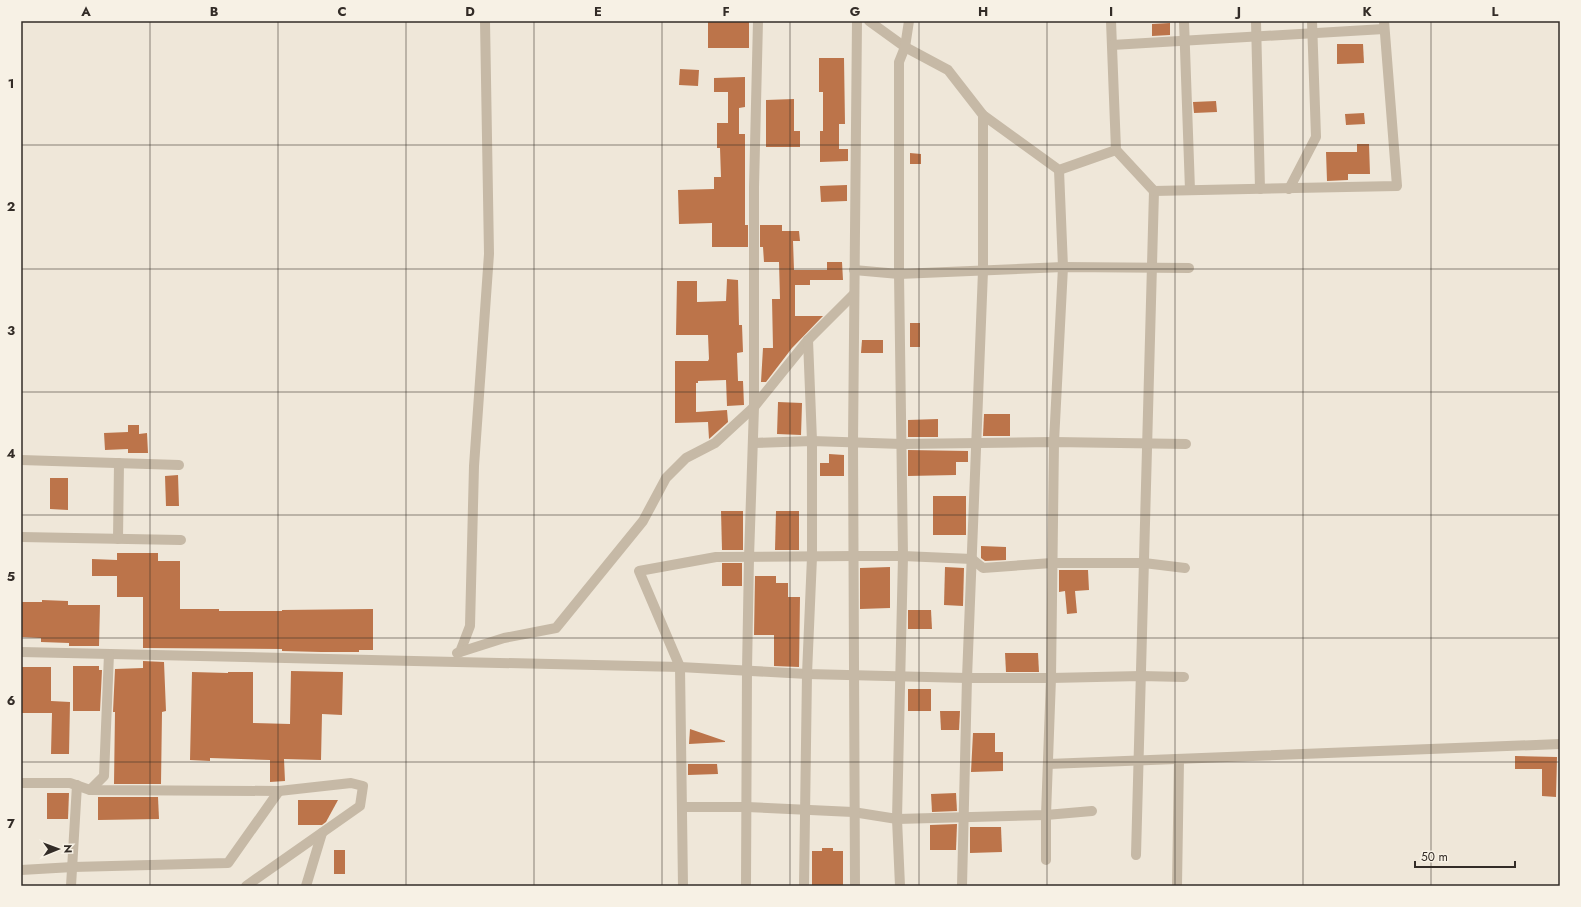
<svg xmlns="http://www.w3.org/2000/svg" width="1581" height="907" font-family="Jost,sans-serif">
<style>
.building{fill:#bc744a}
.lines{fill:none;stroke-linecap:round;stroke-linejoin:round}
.minor{stroke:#c6b9a6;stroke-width:10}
.grid{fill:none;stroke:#332c27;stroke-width:1;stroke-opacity:0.55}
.neatline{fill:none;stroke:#332c27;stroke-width:1.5}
.grid-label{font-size:13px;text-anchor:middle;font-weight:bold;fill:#332c27}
</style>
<rect width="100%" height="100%" fill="#efe7d9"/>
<!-- building -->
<g class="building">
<rect x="708" y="21" width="41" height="27"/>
<path d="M1170 23V35L1152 36V24Z"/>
<path d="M1337 44H1363L1364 63 1337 64Z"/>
<path d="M819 58H844L845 124H839V149H848V161L820 162V131H823V92H819Z"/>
<path d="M680 69 699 70 698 86 679 85Z"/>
<path d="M745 77V107L739 108V134H745V225H748V247H712V223L679 224 678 190 714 189V177H721L720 148H717V123H728V92H714V78Z"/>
<path d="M794 99V131H800V147H766V100Z"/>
<path d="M1216 101 1217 112 1194 113 1193 102Z"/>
<path d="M1364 113 1365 124 1346 125 1345 114Z"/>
<path d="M1357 144H1369L1370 174H1348V180L1327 181 1326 152H1357Z"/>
<path d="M910 153 921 154V164H910Z"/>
<path d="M847 185V201L821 202 820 186Z"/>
<path d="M760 225H782V231H799L800 241H793L794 270H827V262H842L843 280H810V285H795V316H823L792 348 766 382H761L763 348H773L772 299H780L779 262H764L763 247H760Z"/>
<path d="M727 279 738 280 739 325H742L743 352 737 353 738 381H743L744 405 727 406 726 380 698 381V383H696V412L727 410 728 422 709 439 708 422 675 423V361H708L709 359 708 335H676L677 281H697V302L726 301Z"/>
<rect x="910" y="323" width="10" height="24"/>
<path d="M862 340H883V353H861Z"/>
<path d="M778 402 802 403 801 435 777 434Z"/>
<path d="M984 414H1010V436H983Z"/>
<path d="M938 419V437H908V420Z"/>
<path d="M128 425H139V434L147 433 148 453H128V449L105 450 104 433 128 432Z"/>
<path d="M908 450 968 451V462H956V475L908 476Z"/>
<path d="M829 454 844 455V476H820V463H829Z"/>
<path d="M178 475 179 506H166L165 476Z"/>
<path d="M50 478H68V510L50 509Z"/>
<rect x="933" y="496" width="33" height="39"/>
<path d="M721 511H743V550H722Z"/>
<path d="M776 511H799V550H775Z"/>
<path d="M981 546 1006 547V560L985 561 981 558Z"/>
<path d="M117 553H158V561H180V609H219V611H282V610L373 609V650H359V652H321L282 651V649L143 648V597H117V576H92V559L117 560Z"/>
<rect x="722" y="563" width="20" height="23"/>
<path d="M890 567V608L860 609V568Z"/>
<path d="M945 567 964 568 963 606 944 605Z"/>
<path d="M1059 570H1088L1089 590 1075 591 1077 613 1067 614 1065 591 1059 592Z"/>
<path d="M755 576H776V583H788V597H800L799 667 774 666V635H754Z"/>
<path d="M42 600 68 601V605H100L99 646H69V643L41 642V638L21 637V602H42Z"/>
<path d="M908 610H931L932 629H908Z"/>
<path d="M1005 653H1038L1039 672H1006Z"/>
<path d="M143 661 164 662 166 711 162 712 161 784H114L115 712H113L115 669 143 668Z"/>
<path d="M73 666H99V670H102L100 711H73Z"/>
<path d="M21 667H51V701L70 702 69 754H51L52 713H21Z"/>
<path d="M291 671 343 672 342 715 322 714 321 760 284 759 285 781 270 782V760L210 758V761L190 760 192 672 228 673V672H253V723L290 724Z"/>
<rect x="908" y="689" width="23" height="22"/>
<path d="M940 711H960L959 730H941Z"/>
<path d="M690 729 725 741V742L689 744Z"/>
<path d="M973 733H995V752H1003V771L971 772Z"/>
<path d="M1515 756 1557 757 1556 797 1542 796V769H1515Z"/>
<path d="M688 764H717L718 774 688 775Z"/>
<path d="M47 793H69L68 819H47Z"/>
<path d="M956 793 957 811 932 812 931 794Z"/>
<path d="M98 797H158L159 819 98 820Z"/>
<path d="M298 800H338L326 822 322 825H298Z"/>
<path d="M957 824 956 850H930V825Z"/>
<path d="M970 827H1001L1002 852 970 853Z"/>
<path d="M822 848H833V851H843V886H812V851H822Z"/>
<rect x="334" y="850" width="11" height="24"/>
</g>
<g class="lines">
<!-- minor -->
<g class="minor">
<path d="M869 21 905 47 948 70 983 115 1059 170 1116 150"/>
<path d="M1111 21 1116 150 1154 191 1136 855"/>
<path d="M1184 21 1190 190"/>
<path d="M1256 21 1260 189"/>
<path d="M1112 45 1384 29"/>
<path d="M1289 189 1316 137 1312 21"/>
<path d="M1154 191 1397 186 1384 21"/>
<path d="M854 270 899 274 1063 267 1189 268"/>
<path d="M753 443 812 441 902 444 1054 442 1186 444"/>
<path d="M21 460 179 465"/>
<path d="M21 537 181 540"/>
<path d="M118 539 119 463"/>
<path d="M21 652 680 667 807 674 967 678H1051L1141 676 1184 677"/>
<path d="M460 652 470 626 474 466 489 254 485 21"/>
<path d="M457 653 504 638 556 628 643 521 666 478 686 458 715 443 754 407 808 340 854 294"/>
<path d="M1048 764 1560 744"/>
<path d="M21 783H70L90 790 279 791 351 783 363 786 360 806 246 886"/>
<path d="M90 790 104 776 109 654"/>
<path d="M682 807H747L853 812 897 819 1046 815 1092 811"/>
<path d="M1046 860V815L1051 678 1054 442 1063 267 1059 170"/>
<path d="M21 870 73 867 228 863 279 791"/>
<path d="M71 886 77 785"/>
<path d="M306 886 322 833"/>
<path d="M683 886 680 667 639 571 716 557 853 556H903L972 559 983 568 1052 563H1144L1185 568"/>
<path d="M746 886 747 670 749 558 754 407V187L758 21"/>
<path d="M804 886 807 674 812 557V441L808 340"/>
<path d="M855 886 853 443 857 21"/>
<path d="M900 886 897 819 903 556 899 274V62L905 47 909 21"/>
<path d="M962 886 967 678 983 271V115"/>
<path d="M1177 886 1179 760"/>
</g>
</g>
<!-- grid -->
<path class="grid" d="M150 21V886M278 21V886M406 21V886M534 21V886M662 21V886M790 21V886M919 21V886M1047 21V886M1175 21V886M1303 21V886M1431 21V886M21 145H1560M21 269H1560M21 392H1560M21 515H1560M21 638H1560M21 762H1560"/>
<!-- border -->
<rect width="1581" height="907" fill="none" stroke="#f7f1e5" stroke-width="44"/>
<!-- north arrow -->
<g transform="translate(58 849) rotate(89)" stroke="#f7f1e5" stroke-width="3" paint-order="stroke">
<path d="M0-3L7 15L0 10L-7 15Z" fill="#332c27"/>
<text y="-6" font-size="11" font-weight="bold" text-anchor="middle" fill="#332c27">N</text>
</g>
<!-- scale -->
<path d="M1415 861v6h100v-6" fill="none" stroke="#332c27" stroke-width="2"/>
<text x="1421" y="861" font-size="12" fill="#332c27" stroke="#f7f1e5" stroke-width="3" paint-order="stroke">50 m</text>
<rect x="22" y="22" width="1537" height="863" class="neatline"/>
<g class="grid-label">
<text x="86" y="16">A</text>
<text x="214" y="16">B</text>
<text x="342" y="16">C</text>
<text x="470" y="16">D</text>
<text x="598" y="16">E</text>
<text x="726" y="16">F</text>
<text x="855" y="16">G</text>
<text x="983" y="16">H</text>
<text x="1111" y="16">I</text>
<text x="1239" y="16">J</text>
<text x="1367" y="16">K</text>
<text x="1495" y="16">L</text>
<text x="11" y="88">1</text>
<text x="11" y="211">2</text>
<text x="11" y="335">3</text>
<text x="11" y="458">4</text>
<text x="11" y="581">5</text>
<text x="11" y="705">6</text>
<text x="11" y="828">7</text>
</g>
</svg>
